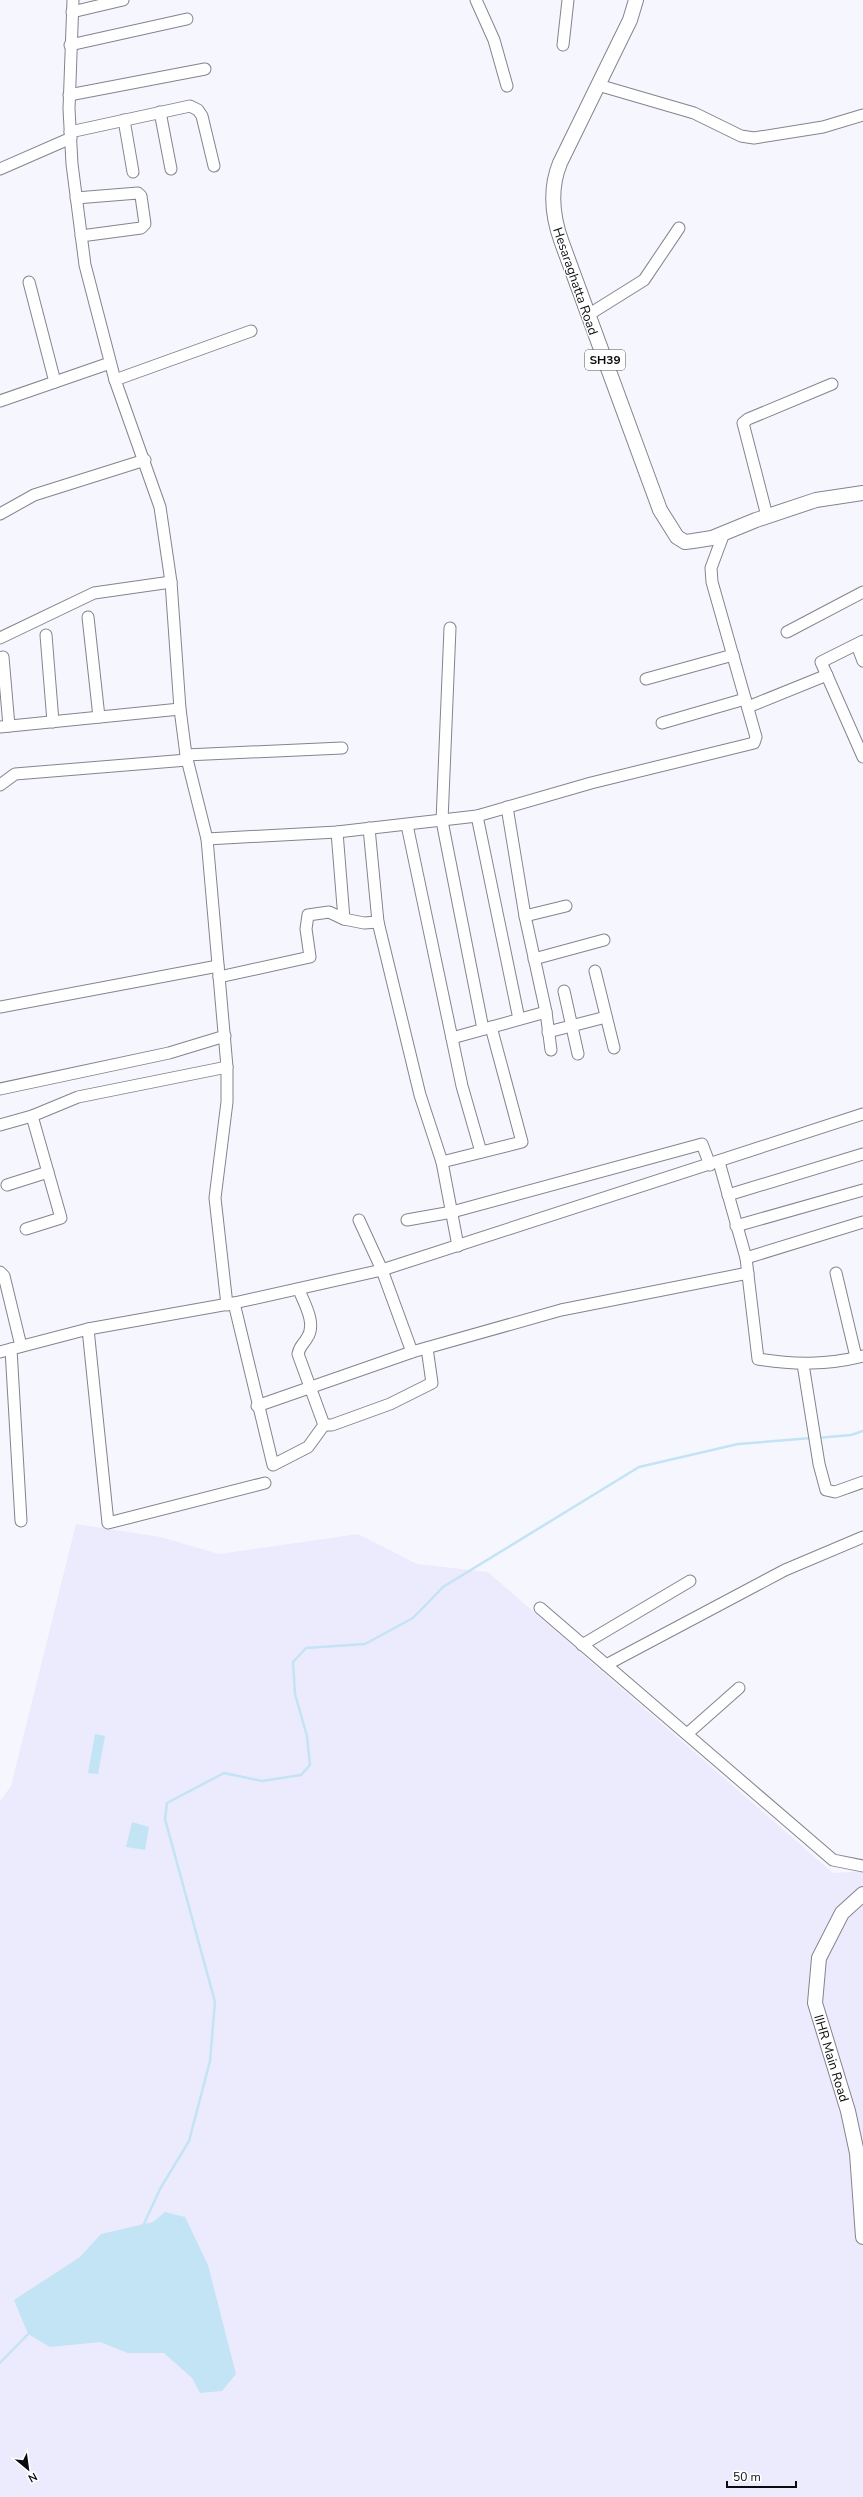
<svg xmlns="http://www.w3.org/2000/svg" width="863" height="2497" font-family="'Nunito Sans',sans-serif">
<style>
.built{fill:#ecebfe}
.water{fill:#c2e4f5}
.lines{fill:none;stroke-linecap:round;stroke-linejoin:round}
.stream{stroke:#c2e4f5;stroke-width:2.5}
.minor-casing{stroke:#84848e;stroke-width:13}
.major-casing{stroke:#84848e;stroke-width:16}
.minor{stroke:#fff;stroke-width:11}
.major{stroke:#fff;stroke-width:14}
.labels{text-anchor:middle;stroke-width:3;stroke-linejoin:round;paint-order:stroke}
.shield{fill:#fff;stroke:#545457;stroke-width:1}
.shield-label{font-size:12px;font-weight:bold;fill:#0b0b0f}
.street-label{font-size:13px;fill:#0b0b0f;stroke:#fff}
</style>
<rect width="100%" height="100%" fill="#f6f6ff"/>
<!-- built -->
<path class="built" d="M76 1524 161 1537 219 1554 358 1534 417 1564 488 1572 833 1873 863 1871V2497H0V1801L11 1786Z"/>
<!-- water -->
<g class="water">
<path d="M95 1734 105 1736 98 1774 88 1773Z"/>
<path d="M132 1822 149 1827 145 1850 126 1847Z"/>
<path d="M165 2212 185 2217 208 2265 236 2374 222 2391 200 2393 192 2378 164 2353H128L100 2342 50 2347 28 2334 14 2300 80 2257 101 2234 153 2222Z"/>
</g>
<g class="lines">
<!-- stream -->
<g class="stream">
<path d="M817 1438 851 1435 863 1431"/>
<path d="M143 2226 160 2189 189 2141 210 2061 215 2002 165 1819 167 1803 224 1773 262 1781 301 1775 310 1765 307 1736 295 1694 293 1662 306 1648 365 1644 413 1618 443 1587 639 1467 738 1444 812 1438"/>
<path d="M0 2363 30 2332"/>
</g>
<!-- minor casing -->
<g class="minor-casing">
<g id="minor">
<path d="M73 0 69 109 72 164 85 265 115 380 160 507 171 582 180 709 186 755 207 839 227 1067V1102L215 1198 227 1305"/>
<path d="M476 0 494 40 507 86"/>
<path d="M72 12 123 0"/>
<path d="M70 45 187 19"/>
<path d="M563 45 568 0"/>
<path d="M598 85 694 113 741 136 754 138 823 127 863 115"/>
<path d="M69 95 205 69"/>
<path d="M160 112 171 169"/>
<path d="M124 120 133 172"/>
<path d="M70 132 190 106 198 110 202 116 214 166"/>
<path d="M0 169 71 138"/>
<path d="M76 198 138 193 141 196 145 224 141 228 81 236"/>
<path d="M29 282 55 382"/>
<path d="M588 315 644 280 679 228"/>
<path d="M115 380 251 331"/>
<path d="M0 401 110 363"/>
<path d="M0 514 34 495 145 460"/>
<path d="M767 516 743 423 748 419 832 384"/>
<path d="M88 617 99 717"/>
<path d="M450 628 442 821 483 1029"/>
<path d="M787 632 863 592"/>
<path d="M46 635 53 722"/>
<path d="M0 638 94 593 171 582"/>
<path d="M863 641 821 662 863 757"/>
<path d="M857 645 863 661"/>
<path d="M3 657 9 726"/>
<path d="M646 679 733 655"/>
<path d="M748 707 827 675"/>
<path d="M662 723 745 699"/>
<path d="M0 727 180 709"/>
<path d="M186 755 342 748"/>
<path d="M0 785 15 774 187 760"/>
<path d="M507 807 525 916 546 1012 551 1050"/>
<path d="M477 816 519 1019"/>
<path d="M407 825 462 1086 481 1152"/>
<path d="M337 832 344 919"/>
<path d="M207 839 337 832 477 816 591 783 754 743 756 737 712 582 711 568 724 533"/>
<path d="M525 916 566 906"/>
<path d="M378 922 420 1095 442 1162"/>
<path d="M534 959 604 940"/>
<path d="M595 971 614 1048"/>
<path d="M219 977 310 957 306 929 308 915 329 912 344 919 364 923 378 922 369 828"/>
<path d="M564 991 578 1054"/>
<path d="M0 1007 218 966"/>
<path d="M548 1032 606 1017"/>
<path d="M452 1038 546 1012"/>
<path d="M0 1089 169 1053 225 1036"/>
<path d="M0 1125 32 1116 78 1097 227 1067"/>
<path d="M719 1162 746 1258 758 1359C795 1365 827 1365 863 1356"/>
<path d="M7 1185 48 1172"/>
<path d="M728 1195 863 1154"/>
<path d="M359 1220 382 1270 412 1352"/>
<path d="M407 1220 452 1212 702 1144 710 1165"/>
<path d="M736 1226 863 1190"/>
<path d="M26 1229 61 1218 32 1116"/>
<path d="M458 1246 442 1162 522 1142 491 1027"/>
<path d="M746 1258 863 1222"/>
<path d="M0 1272 4 1276 21 1346"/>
<path d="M836 1273 856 1357"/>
<path d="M234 1303 273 1465 308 1447 324 1425 298 1354C300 1345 303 1345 307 1338 317 1324 304 1303 299 1290"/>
<path d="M88 1329 108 1523 265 1483"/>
<path d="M11 1349 21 1521"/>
<path d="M0 1352 88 1329 234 1303 382 1270 863 1114"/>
<path d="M803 1364 819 1464 826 1490 835 1492 863 1482"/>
<path d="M257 1406 412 1352 561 1310 748 1273"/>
<path d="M324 1425H332L390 1404 432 1383 427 1348"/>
<path d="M540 1608 833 1860 863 1866"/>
<path d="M582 1645 690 1581"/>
<path d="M606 1665 785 1570 863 1537"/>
<path d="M687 1734 739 1688"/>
</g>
</g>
<!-- major casing -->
<g class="major-casing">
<g id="major">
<path d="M636 0 630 20 560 163C549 190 552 216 562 243L660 510 677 537 685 542 693 541 712 538 756 520 816 500 863 493"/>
<path d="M863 1894 842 1913 819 1958 815 2003 848 2111 857 2153 863 2237"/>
</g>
</g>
<!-- minor -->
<use href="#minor" class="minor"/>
<!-- major -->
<use href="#major" class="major"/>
</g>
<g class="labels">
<!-- shield labels -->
<rect class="shield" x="585" y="350" width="40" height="20" rx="3"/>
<g class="shield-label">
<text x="605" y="364">SH39</text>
</g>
<!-- street labels -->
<g class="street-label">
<text transform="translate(576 281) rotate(71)" y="5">Hesaraghatta Road</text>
<text transform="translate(832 2058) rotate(73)" y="5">IIHR Main Road</text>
</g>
</g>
<!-- north arrow -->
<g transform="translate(28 2469) rotate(151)" stroke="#ffffff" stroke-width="3" paint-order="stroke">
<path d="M0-3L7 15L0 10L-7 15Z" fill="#0b0b0f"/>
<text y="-6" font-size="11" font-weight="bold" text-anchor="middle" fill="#0b0b0f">N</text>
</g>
<!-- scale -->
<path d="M727 2481v6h69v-6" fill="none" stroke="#0b0b0f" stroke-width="2"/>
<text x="733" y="2481" font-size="12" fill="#0b0b0f" stroke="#ffffff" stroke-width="3" paint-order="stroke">50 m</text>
</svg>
